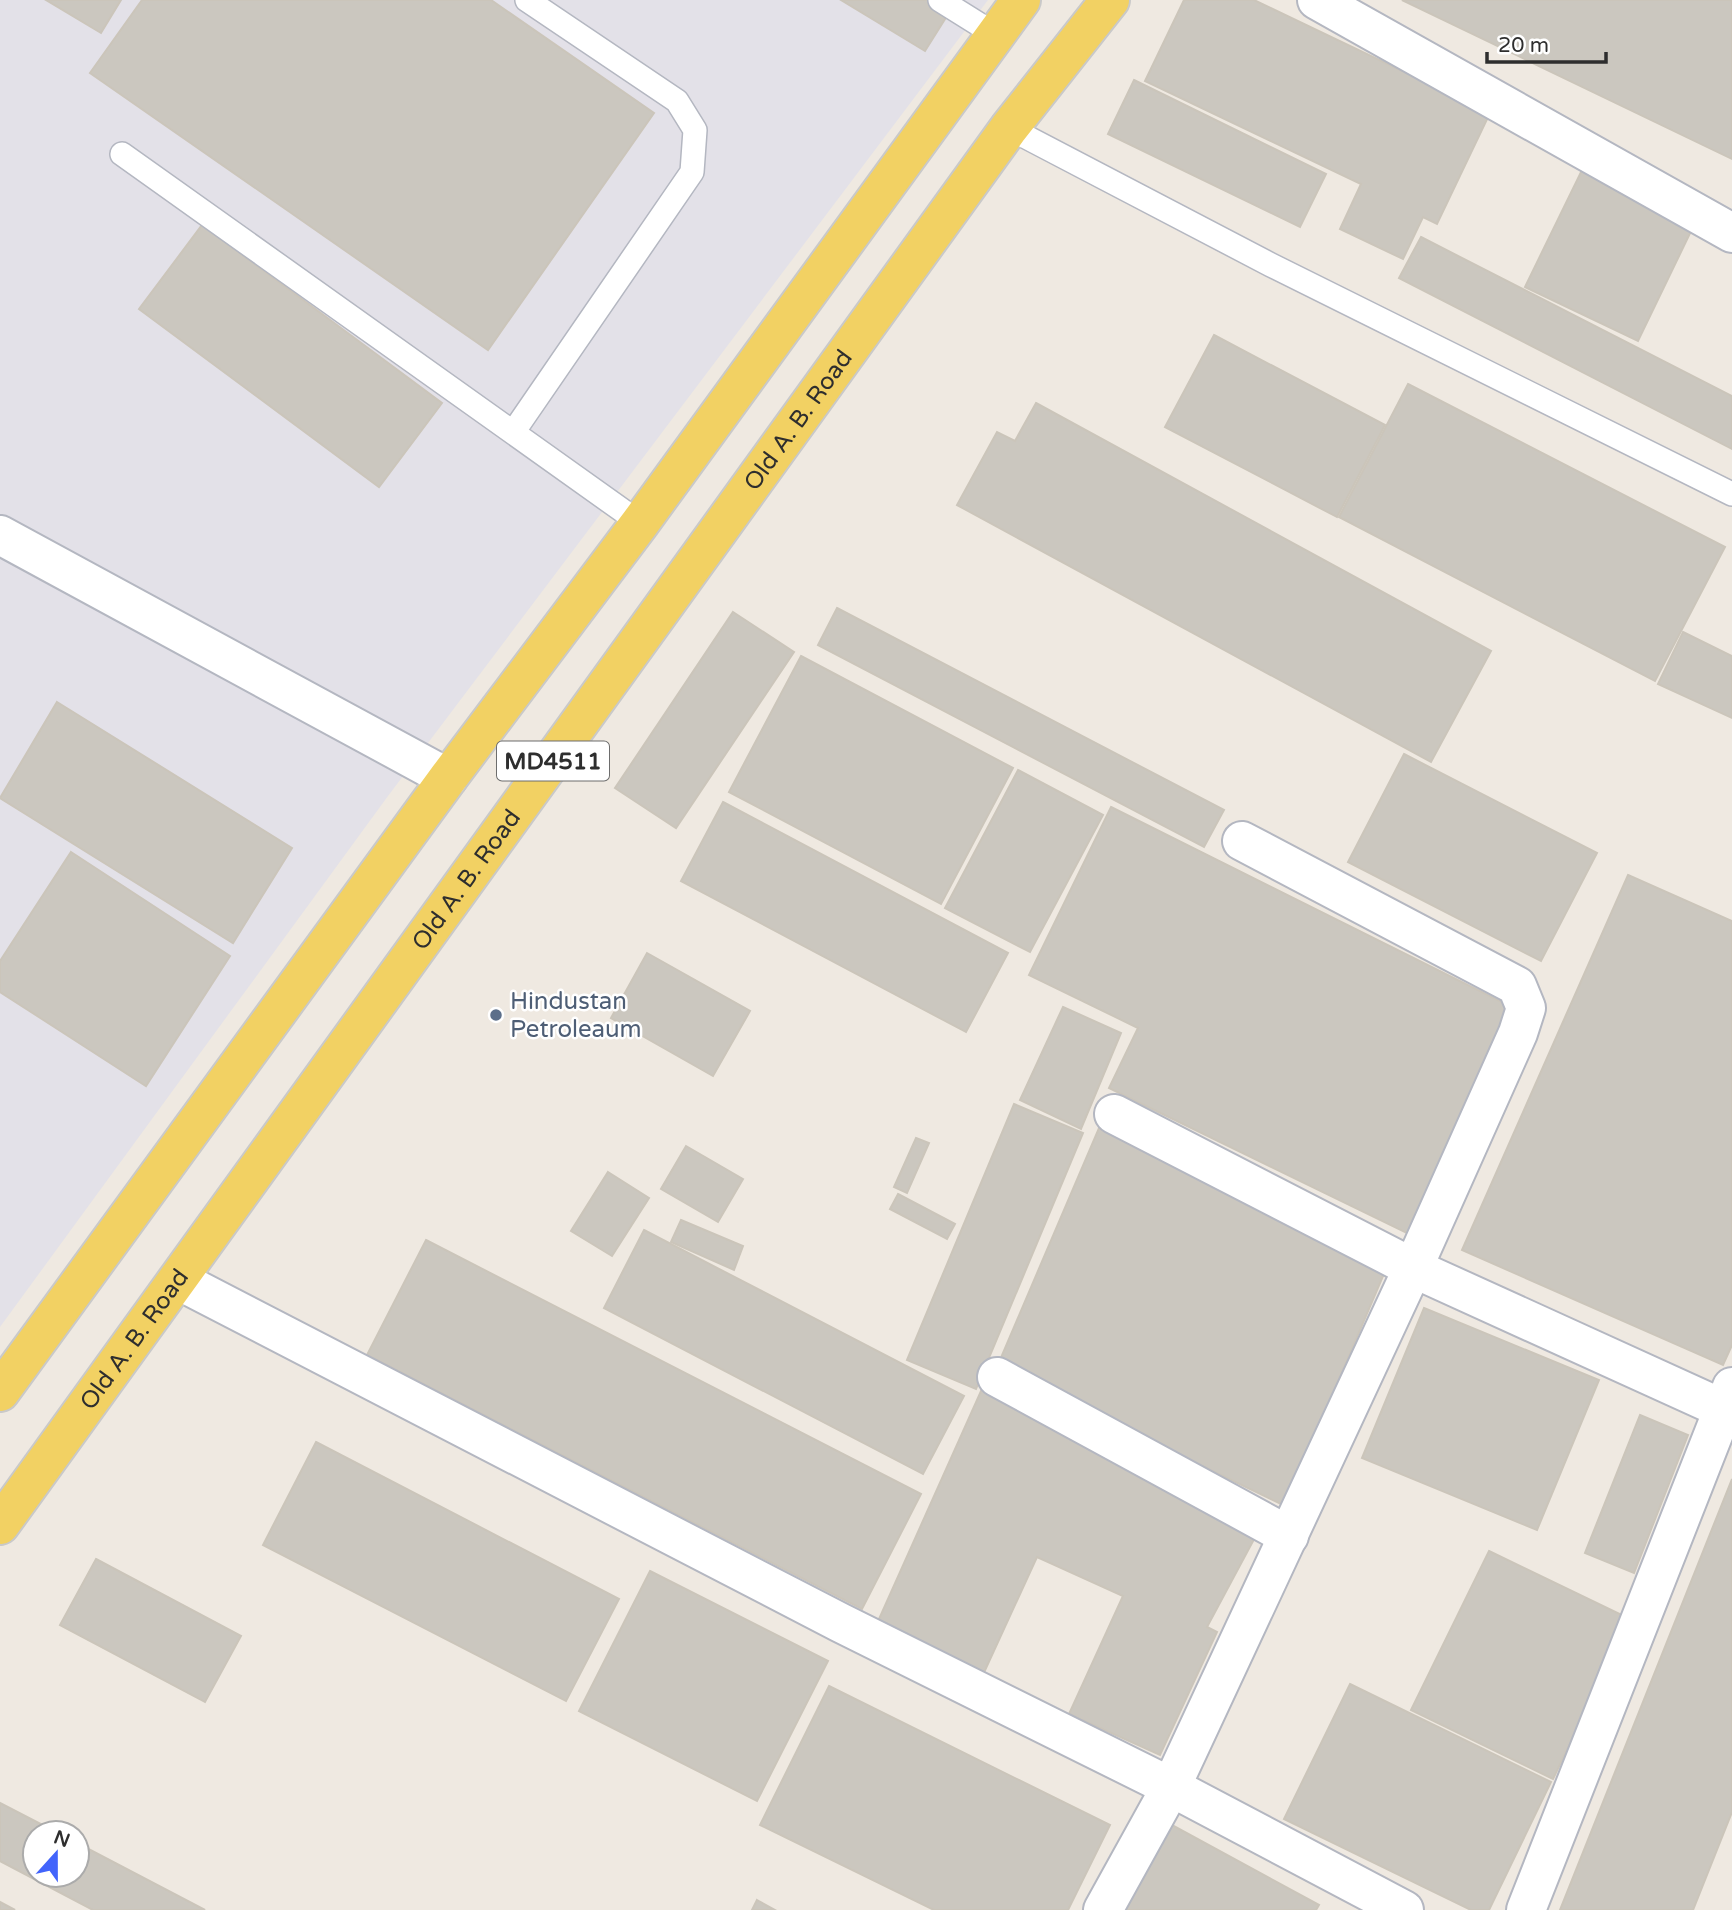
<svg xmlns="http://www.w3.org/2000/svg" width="1732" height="1910" font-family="'Varela Round',sans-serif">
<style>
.industrial{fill:#e3e1e8}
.building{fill:#cbc7bf;stroke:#cbc5ba;stroke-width:2}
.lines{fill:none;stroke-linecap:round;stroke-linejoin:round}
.service-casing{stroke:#b4b7c1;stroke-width:26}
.minor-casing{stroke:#b4b7c1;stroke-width:42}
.primary-casing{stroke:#c9c9c9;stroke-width:42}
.service{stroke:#fff;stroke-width:23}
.minor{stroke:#fff;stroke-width:38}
.primary{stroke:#f2d163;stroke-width:38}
.service-dot{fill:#5c6f8a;stroke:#fff;stroke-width:2.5}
.labels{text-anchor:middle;stroke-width:5;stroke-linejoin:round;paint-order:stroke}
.shield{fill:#fff;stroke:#6d6d6d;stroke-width:2}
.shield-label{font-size:23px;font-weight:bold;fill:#2e2e2e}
.street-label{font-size:24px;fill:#2e2e2e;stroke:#fff}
.service-label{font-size:24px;fill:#4e5e75;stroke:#fff;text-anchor:start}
</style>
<rect width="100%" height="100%" fill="#efe9e1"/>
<!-- industrial -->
<path class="industrial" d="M0 0H988L388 796 0 1327Z"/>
<!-- building -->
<g class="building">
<path d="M46 0H121L101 33Z"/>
<path d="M142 0H491L654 113 488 350 90 73Z"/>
<path d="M841 0H957L925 51Z"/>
<path d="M1184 0H1254L1490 113 1437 224 1423 217 1403 259 1340 229 1361 184 1145 81Z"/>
<path d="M1402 0H1732V159Z"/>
<path d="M1134 80 1326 174 1300 227 1108 134Z"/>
<path d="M1582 170 1694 225 1638 341 1525 287Z"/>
<path d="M202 225 442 403 379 487 139 309Z"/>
<path d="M1421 237 1732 396V449L1399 278Z"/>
<path d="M1214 335 1385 425 1337 517 1165 427Z"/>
<path d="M1408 384 1725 547 1655 681 1339 517Z"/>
<path d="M1036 403 1491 651 1431 762 957 505 997 432 1015 441Z"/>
<path d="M837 608 1224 810 1204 847 818 645Z"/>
<path d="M733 612 794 652 676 828 615 788Z"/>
<path d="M1683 632 1732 656V718L1658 684Z"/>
<path d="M801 656 1013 768 941 904 729 792Z"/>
<path d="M57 702 292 848 233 943 0 798Z"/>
<path d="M1404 754 1597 853 1541 961 1348 862Z"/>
<path d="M1018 770 1103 815 1030 952 945 908Z"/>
<path d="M723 802 1008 953 966 1032 681 881Z"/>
<path d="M1111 807 1522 1012 1413 1236 1109 1088 1138 1028 1029 975Z"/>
<path d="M71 852 230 956 146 1086 0 992V961Z"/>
<path d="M1628 875 1732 921V1345L1723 1365 1462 1250Z"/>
<path d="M647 953 750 1011 713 1076 611 1018Z"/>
<path d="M1063 1007 1121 1033 1081 1129 1020 1100Z"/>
<path d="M1014 1104 1083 1133 976 1389 907 1360Z"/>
<path d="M1099 1128 1386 1269 1285 1506 997 1367Z"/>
<path d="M916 1138 929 1143 907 1193 894 1187Z"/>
<path d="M686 1146 743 1179 718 1222 661 1189Z"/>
<path d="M608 1172 649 1198 612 1256 571 1231Z"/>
<path d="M898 1194 955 1224 947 1239 890 1209Z"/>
<path d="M681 1220 743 1246 734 1270 671 1242Z"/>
<path d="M644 1230 964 1396 923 1474 604 1308Z"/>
<path d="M426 1240 921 1494 862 1609 367 1355Z"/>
<path d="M1424 1308 1599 1380 1537 1530 1362 1458Z"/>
<path d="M986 1380 1259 1530 1207 1627 1217 1632 1160 1755 1069 1714 1123 1596 1037 1557 982 1677 875 1628Z"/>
<path d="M1640 1415 1688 1435 1634 1573 1585 1553Z"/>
<path d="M316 1442 619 1599 566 1701 263 1545Z"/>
<path d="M1732 1479V1812L1693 1910H1560Z"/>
<path d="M1489 1551 1630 1619 1553 1779 1411 1710Z"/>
<path d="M96 1559 241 1636 205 1702 60 1625Z"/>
<path d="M650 1571 828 1661 757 1801 579 1711Z"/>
<path d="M1350 1684 1551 1782 1489 1910H1471L1284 1819Z"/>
<path d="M829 1686 1110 1825 1068 1910H934L760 1825Z"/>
<path d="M0 1803 58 1833H35V1875H77V1843L205 1910H93L0 1861Z"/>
<path d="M1170 1824 1319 1905 1316 1910H1123Z"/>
<path d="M757 1900 775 1910H752Z"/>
<path d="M0 1902 15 1910H0Z"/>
</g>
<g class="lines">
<!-- service casing -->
<g class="service-casing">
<g id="service">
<path d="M940 0 996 35"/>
<path d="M1009 128 1271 265 1732 494"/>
<path d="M122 154 640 523"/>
<path d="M514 431 692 172 695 130 677 101 527 0"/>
</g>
</g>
<!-- minor casing -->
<g class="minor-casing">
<g id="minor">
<path d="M1317 0 1732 233"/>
<path d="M0 535 448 778"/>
<path d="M1114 1114 1413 1268 1732 1413"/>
<path d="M178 1280 841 1623 1171 1787 1404 1910"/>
<path d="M997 1377 1289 1536"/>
<path d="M1103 1910 1171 1787 1413 1268 1518 1033 1526 1008 1517 986 1242 841"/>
<path d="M1526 1910 1732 1387"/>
</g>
</g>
<!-- primary casing -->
<g class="primary-casing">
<g id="primary">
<path d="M0 1392 448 778 640 523 1021 0"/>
<path id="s1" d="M0 1525 1009 128 1110 0"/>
</g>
</g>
<!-- service -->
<use href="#service" class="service"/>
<!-- minor -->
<use href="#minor" class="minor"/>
<!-- primary -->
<use href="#primary" class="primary"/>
</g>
<!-- markers -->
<circle class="service-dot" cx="496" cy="1015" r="7"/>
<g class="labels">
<!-- shield labels -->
<rect class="shield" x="497" y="741.5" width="112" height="39" rx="5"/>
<g class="shield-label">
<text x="553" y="769">MD4511</text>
</g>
<!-- street labels -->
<g class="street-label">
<text dy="8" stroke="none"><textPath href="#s1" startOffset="1363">Old A. B. Road</textPath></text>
<text dy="8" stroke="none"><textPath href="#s1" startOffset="796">Old A. B. Road</textPath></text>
<text dy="8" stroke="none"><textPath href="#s1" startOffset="229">Old A. B. Road</textPath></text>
</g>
<!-- service labels -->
<g class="service-label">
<text x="510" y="1009">Hindustan<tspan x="510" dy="28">Petroleaum</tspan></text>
</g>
</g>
<!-- north arrow -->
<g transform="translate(56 1854) rotate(21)"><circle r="33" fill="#ffffff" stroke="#ababab" stroke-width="2"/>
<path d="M0-5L12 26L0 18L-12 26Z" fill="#4264fb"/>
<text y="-10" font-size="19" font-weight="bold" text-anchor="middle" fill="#2e2e2e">N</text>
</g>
<!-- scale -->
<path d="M1487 52v10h119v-10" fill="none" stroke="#2e2e2e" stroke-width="3.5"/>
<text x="1498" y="52" font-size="21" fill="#2e2e2e" stroke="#ffffff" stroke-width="5" paint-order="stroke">20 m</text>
</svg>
